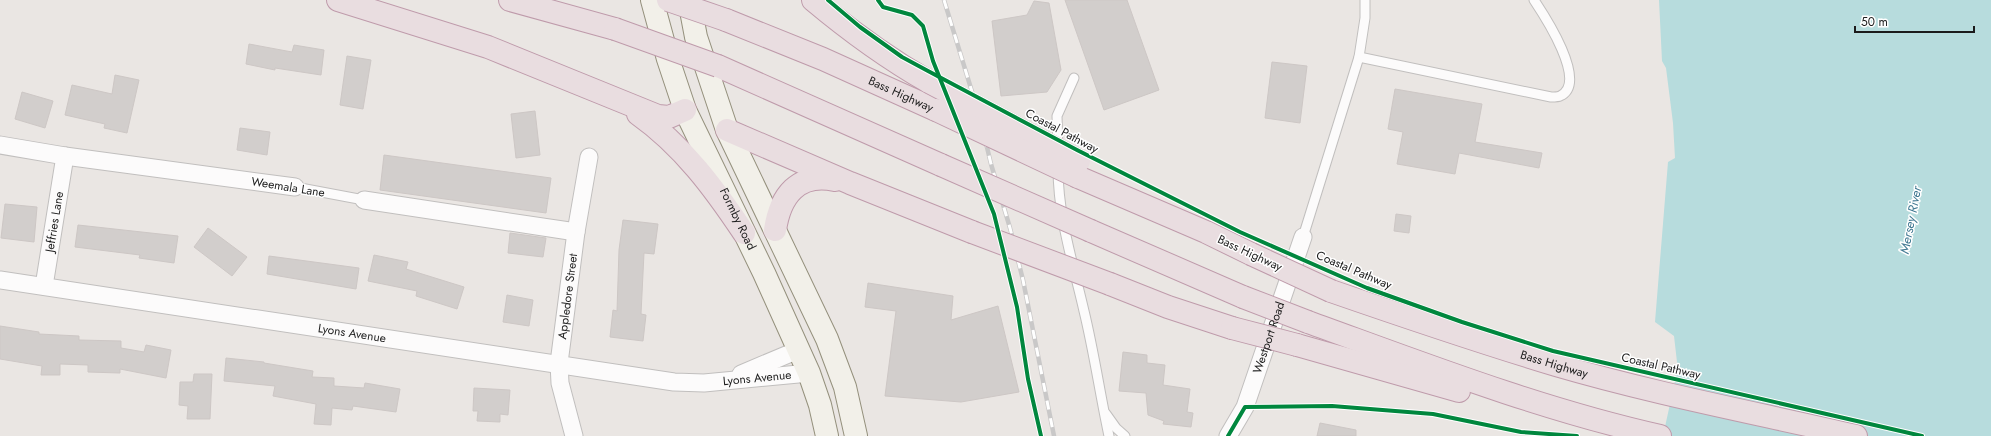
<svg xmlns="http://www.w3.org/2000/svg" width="1991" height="436" font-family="Jost,sans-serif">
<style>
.water{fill:#b7dcdd}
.building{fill:#d2cecc;stroke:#cdc7c5}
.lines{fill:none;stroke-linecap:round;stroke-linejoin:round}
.lane-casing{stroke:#c1bfbe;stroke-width:11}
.street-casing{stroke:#c1bfbe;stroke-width:19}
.secondary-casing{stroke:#94907c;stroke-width:24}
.highway-casing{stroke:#bf9bab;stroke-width:24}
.lane{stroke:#fcfbfb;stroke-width:9}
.street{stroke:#fcfbfb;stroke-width:17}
.secondary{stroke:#f2f0e9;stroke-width:22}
.highway{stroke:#e9dde0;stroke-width:22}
.rail-casing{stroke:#c9c8c8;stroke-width:4.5}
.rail{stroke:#fff;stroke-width:3;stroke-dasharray:9;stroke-linecap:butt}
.highway-bridge-casing{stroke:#bf9bab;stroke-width:24;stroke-linecap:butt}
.highway-bridge{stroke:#e9dde0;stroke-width:22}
.cycleway-casing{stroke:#fff;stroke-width:6}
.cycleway{stroke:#00873e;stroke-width:4}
.labels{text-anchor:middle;stroke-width:3;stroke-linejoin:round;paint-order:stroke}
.street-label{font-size:12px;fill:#1b1b1b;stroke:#fff}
.water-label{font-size:13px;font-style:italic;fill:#417992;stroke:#fff}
</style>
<rect width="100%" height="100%" fill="#eae6e3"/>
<!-- water -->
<path class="water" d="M1659 0H1991V436H1663L1675 381 1677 362 1674 336 1655 322 1668 162 1675 158 1673 123 1666 68 1662 61Z"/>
<!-- building -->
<g class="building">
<path d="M1065 0H1127L1159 90 1104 110Z"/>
<path d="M1034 1 1049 3 1061 70 1047 92 1001 96 992 21 1027 15Z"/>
<path d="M249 44 292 52 294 45 324 50 321 75 275 68V70L246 64Z"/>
<path d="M347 56 371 60 363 109 340 105Z"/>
<path d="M1272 62 1307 66 1300 123 1265 118Z"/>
<path d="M115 75 139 80 127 133 104 128 105 124 65 115 72 85 112 94Z"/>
<path d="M1395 89 1482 104 1475 142 1542 153 1539 168 1459 153 1455 174 1397 164 1403 132 1388 129Z"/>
<path d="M22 92 53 101 45 128 15 119Z"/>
<path d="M535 111 540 155 516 158 511 114Z"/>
<path d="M240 128 270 132 267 155 237 150Z"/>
<path d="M384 155 551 178 546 213 380 190Z"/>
<path d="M5 204 37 207 34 242 1 238Z"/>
<path d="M1396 214 1411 216 1409 233 1394 231Z"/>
<path d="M623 220 658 224 654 254 644 253 641 314 646 315 643 341 610 337 613 310 617 311 619 250Z"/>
<path d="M78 225 178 236 174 263 139 258 140 255 75 247Z"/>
<path d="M208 228 247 257 232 276 194 247Z"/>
<path d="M510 233 546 238 543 257 508 253Z"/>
<path d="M374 255 408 262 406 269 464 287 457 309 416 296 417 291 368 281Z"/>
<path d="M269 256 359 268 356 289 267 274Z"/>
<path d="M868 283 953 296 951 320 998 306 1019 392 961 402 885 396 896 311 865 307Z"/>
<path d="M507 295 533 300 529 326 503 322Z"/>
<path d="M0 326 39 332V334L79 336V340L121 341V348L144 352 146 345 171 350 166 378 120 369V373L88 372V365L60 364V375H41L42 366 0 359Z"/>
<path d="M1123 352 1147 355V363L1165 365 1163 385 1190 389 1187 412 1193 413 1191 427 1163 424 1164 421 1148 415 1146 393 1119 391Z"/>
<path d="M226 358 264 362V363L313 371 312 377 334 378V386L364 388 365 383 400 389 396 412 353 406 352 410 332 408 331 425 314 424 316 404 273 396 275 386 224 381Z"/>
<path d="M194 374H212L210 419H187L188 406 179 405 180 382H193Z"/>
<path d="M474 388 510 390 508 415 500 414V422L477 421 478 411H473Z"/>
<path d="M1320 423 1356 430V436H1317Z"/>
</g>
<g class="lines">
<!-- lane casing -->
<g class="lane-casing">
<g id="lane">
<path d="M1359 57 1551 97C1554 97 1558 97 1560 96 1589 83 1544 15 1534 0"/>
<path d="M1058 149 1057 116 1074 78"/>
<path d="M1058 168C1058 217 1073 263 1084 311 1094 352 1100 394 1109 436"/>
<path d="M295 187 364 200"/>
<path d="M1303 237 1359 57 1365 18V0"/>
<path d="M1106 414 1116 428 1125 436"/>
</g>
</g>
<!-- street casing -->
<g class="street-casing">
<g id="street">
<path d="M0 145 65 156 295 187"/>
<path d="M364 200 576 232"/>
<path id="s1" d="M0 280 674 382 704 383 809 373"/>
<path id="s2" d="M44 286 65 156"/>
<path d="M741 374 798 350"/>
<path id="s3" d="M574 436 560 383 559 363 576 232 589 157"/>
<path id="s4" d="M1228 436 1245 407 1303 237"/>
</g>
</g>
<!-- secondary casing -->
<g class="secondary-casing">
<g id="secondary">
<path id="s5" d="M652 0 668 59 685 110 764 273 809 373 820 405 827 436"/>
<path d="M689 0 696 37 727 130 827 339 845 387 856 436"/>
</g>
</g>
<!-- highway casing -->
<g class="highway-casing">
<g id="highway">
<path d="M338 0 488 47 658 116 669 117 685 110"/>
<path d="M510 0 615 29"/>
<path d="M813 0C850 31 887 58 929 82"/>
<path id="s6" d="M726 20 823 59 936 110"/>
<path d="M718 66 941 165"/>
<path d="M638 114C683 146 714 188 744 233"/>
<path d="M727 130 850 183 972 232"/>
<path d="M1078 177 1206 232 1251 254"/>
<path d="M775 230C780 196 798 172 835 180"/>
<path d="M1091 231 1243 297"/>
<path d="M1110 284 1168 307 1232 328"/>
<path id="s7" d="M1331 291C1406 317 1480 342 1556 365 1655 394 1756 413 1856 436"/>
<path d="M1308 322C1424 364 1540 409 1660 436"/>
<path d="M1297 345 1459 391"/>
</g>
</g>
<!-- lane -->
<use href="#lane" class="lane"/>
<!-- street -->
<use href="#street" class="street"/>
<!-- secondary -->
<use href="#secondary" class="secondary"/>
<!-- highway -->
<use href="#highway" class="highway"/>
<!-- rail casing -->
<g class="rail-casing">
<path id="rail" d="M944 0 980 118 991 164 1010 228 1023 280 1054 436"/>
</g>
<!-- rail -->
<use href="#rail" class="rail"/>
<!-- highway-bridge casing -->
<g class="highway-bridge-casing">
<g id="highway-bridge">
<path d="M668 0 726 20"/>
<path d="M615 29 718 66"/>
<path d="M929 82 1079 161"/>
<path d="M936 110 1078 177"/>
<path d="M941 165 1091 231"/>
<path d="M972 232 1110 284"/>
<path d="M1251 254 1331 291"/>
<path d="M1243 297 1308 322"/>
<path d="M1232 328 1297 345"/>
</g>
</g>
<!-- highway-bridge -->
<use href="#highway-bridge" class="highway-bridge"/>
<!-- cycleway casing -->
<g class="cycleway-casing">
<g id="cycleway">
<path d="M828 0 860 27 902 57 928 71 1077 150 1240 232 1367 288 1462 322 1553 351 1922 436"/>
<path d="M878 0 883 7 912 15 923 26 933 61 994 214 1017 307 1028 379 1041 436"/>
<path d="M1228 436 1245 407 1332 406 1433 414 1521 432 1577 436"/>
</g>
</g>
<!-- cycleway -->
<use href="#cycleway" class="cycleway"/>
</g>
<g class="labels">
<!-- street labels -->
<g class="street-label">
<text dy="4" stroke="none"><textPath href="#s6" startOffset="190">Bass Highway</textPath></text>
<text transform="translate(1062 131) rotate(28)" y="4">Coastal Pathway</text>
<text transform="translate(288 187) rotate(9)" y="4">Weemala Lane</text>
<text dy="4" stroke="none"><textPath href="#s5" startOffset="236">Formby Road</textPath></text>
<text dy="4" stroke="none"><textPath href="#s2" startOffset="65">Jeffries Lane</textPath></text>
<text transform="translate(1250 253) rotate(25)" y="4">Bass Highway</text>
<text transform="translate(1354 270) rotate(23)" y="4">Coastal Pathway</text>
<text dy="4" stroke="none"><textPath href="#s3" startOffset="142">Appledore Street</textPath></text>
<text dy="4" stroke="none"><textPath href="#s1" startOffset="356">Lyons Avenue</textPath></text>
<text dy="4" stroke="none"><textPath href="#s4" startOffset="107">Westport Road</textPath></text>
<text dy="4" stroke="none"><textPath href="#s7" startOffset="235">Bass Highway</textPath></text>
<text transform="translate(1661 366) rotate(13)" y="4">Coastal Pathway</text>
<text dy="4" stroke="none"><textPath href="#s1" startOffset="765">Lyons Avenue</textPath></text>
</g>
<!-- water labels -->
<g class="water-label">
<text transform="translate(1910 220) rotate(-79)" y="5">Mersey River</text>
</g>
</g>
<!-- scale -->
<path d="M1855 26v6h119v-6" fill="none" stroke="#1b1b1b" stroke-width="2"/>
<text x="1861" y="26" font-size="12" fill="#1b1b1b" stroke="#ffffff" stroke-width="3" paint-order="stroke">50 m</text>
</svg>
